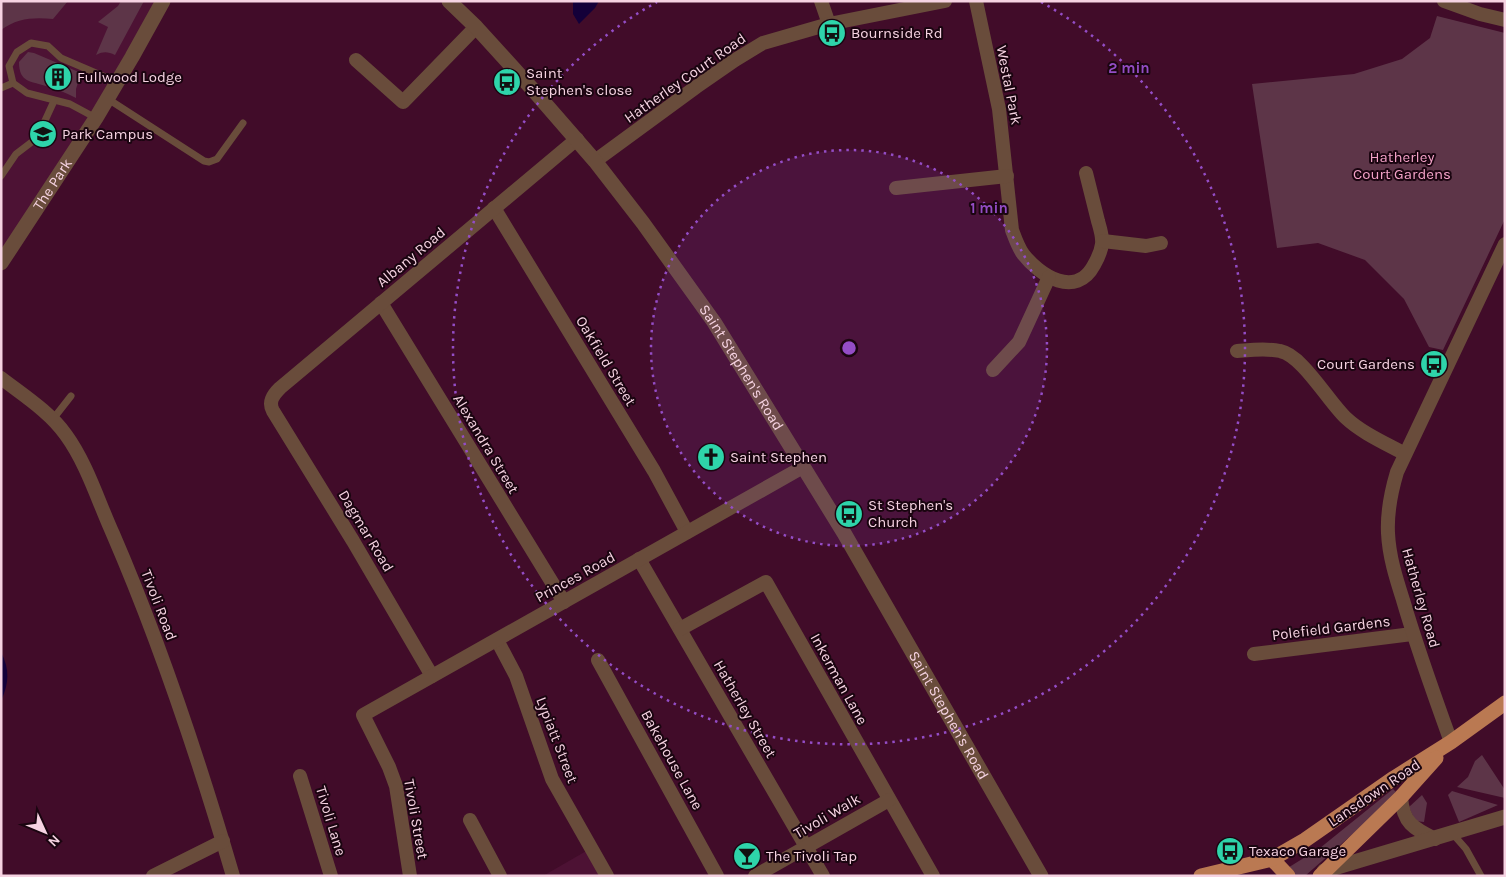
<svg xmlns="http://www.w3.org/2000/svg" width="1506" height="877" font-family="Karla,sans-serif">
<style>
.built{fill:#4d1234}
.green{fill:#5d3548}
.water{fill:#140039}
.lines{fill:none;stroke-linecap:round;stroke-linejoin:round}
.service{stroke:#694c3b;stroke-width:7}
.minor{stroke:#694c3b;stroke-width:14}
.tertiary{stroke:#694c3b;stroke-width:15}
.trunk{stroke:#ba7952;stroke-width:15}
.ring{fill:none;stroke:#944dc6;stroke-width:2.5;stroke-dasharray:2.5 5}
.labels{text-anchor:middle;stroke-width:4;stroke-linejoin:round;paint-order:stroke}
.poi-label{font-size:15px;fill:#f6d3e2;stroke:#1a0510;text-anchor:start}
.street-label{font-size:15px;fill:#f6d3e2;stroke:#1a0510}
.park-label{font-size:15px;fill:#f4a2c8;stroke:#1a0510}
.centre{fill:#944dc6;stroke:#1a0510;stroke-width:2.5}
.ring-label{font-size:15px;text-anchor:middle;font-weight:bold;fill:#944dc6;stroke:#1a0510;stroke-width:4;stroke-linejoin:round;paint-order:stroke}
</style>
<rect width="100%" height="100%" fill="#410c29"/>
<!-- built -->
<g class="built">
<path d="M1 1H163L1 263Z"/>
<path d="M588 850 602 876H543Z"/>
</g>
<!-- green -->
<g class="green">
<path d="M1 1H68L53 19C34 17 17 18 1 30Z"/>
<path d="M121 1H144L115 55C108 52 104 51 96 55L108 27 98 22 118 6Z"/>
<path d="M1437 16 1505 33V219L1443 350 1429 347 1404 299 1365 260 1318 243 1277 248 1252 84 1354 74 1402 59 1430 38Z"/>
<path d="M28 52 34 53 81 73 76 89V98C67 93 56 89 46 86 31 81 19 83 19 62Z"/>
<path d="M1482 755 1505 790V798L1457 787 1468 777 1475 761Z"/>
<path d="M1393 789 1398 794 1305 876H1290L1286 869 1320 848Z"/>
<path d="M1452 791 1498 805 1459 822 1448 795Z"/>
<path d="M1422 795 1427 803 1424 822 1415 821 1409 807Z"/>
</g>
<!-- water -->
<g class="water">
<path d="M573 1H599L595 8 579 24 573 14Z"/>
<path d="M1 652C10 670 9 683 1 701Z"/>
</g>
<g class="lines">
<!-- service -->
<g class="service">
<path d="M1 88 13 83"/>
<path d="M108 99 204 161 209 162 217 159 243 123"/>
<path d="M96 118 70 104 27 93 13 83 9 66 17 52 31 43 48 46 61 58 117 82"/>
<path d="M1 176 16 154 37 138 54 101"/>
<path d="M53 419 71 396"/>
<path d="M1452 833 1466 849 1481 876"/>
</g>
<!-- minor -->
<g class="minor">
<path d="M821 1 829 24"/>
<path d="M976 1 999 109 1012 230C1015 238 1018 247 1023 254 1040 276 1076 299 1094 265 1098 258 1101 252 1102 244 1103 237 1100 228 1098 221 1094 205 1090 189 1086 173"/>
<path d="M1444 1 1480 14 1505 20"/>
<path d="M356 60 403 102 476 27"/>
<path d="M595 161 696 87 735 60 763 43 829 24 945 1"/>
<path d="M896 188 1007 176"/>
<path d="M494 208 654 471 687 532"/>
<path d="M1103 241 1146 246 1161 243"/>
<path d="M381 303 564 602"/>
<path d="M1237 351C1251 350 1266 348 1280 351 1302 355 1328 401 1346 418 1362 433 1385 443 1405 454"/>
<path d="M993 370 1019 342 1049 277"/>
<path d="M1 378C23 395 50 412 66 435 87 464 98 501 113 534 161 645 199 760 233 876"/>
<path d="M639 559 823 876"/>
<path d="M680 629 766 582 933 876"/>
<path d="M497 640 516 676 552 779 607 876"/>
<path d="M1254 654 1412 634"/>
<path d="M598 660 717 876"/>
<path d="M432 676 353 541 273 411C268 402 273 395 280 388L577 139"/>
<path d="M1451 742C1434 695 1417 648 1403 600 1396 578 1389 556 1388 533 1387 512 1391 492 1397 472L1505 244"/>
<path d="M300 776 331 876"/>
<path d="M1401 797C1403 823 1413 828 1435 839"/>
<path d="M470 820 500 876"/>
<path d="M153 876 223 841"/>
<path d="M410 876 396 786 389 767 363 715 803 467"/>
<path d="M755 876 889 800"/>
</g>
<!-- tertiary -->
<g class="tertiary">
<path id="s1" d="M449 1 476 27 535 92 595 161 643 223 714 322 844 533 1041 876"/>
<path id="s2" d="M1 263 96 118 132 57 163 1"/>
<path d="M1324 871 1505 817"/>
</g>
<!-- trunk -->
<g class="trunk">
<path d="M1272 859 1288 876"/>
<path d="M1201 876 1272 859 1305 840 1394 778 1451 742 1505 703"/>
<path d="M1320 876 1401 797 1436 758"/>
</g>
</g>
<!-- distance rings -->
<circle cx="849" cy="348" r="198" fill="#944dc6" fill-opacity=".12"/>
<g class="ring">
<circle cx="849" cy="348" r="198"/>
<path d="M1041 2A396 396 0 1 1 657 2"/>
</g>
<!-- icons -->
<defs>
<g id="bus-disc" transform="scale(1.4375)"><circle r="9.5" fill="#2ed4aa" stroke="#1a0510"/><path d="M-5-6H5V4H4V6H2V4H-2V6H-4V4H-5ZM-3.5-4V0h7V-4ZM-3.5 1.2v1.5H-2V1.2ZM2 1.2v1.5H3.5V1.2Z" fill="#111"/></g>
<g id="building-disc" transform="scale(1.4375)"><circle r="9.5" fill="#2ed4aa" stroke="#1a0510"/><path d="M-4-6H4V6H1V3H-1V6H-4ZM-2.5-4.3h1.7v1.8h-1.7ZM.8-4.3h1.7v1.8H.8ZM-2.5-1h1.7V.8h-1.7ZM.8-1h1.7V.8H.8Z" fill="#111"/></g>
<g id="university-disc" transform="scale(1.4375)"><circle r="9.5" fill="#2ed4aa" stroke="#1a0510"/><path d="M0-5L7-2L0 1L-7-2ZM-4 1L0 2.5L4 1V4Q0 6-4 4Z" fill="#111"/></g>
<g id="church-disc" transform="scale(1.4375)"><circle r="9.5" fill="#2ed4aa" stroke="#1a0510"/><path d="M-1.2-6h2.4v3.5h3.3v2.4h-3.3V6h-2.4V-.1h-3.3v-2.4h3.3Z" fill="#111"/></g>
<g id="bar-disc" transform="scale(1.4375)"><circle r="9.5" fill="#2ed4aa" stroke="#1a0510"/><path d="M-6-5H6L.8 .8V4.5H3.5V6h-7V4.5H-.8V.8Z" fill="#111"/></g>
</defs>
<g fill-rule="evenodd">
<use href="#bus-disc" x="832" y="33"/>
<use href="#building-disc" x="58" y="77"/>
<use href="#bus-disc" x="507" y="82"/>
<use href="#university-disc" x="43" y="134"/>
<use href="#bus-disc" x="1434" y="364"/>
<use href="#church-disc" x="711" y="457"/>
<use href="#bus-disc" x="849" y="514"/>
<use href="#bus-disc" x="1230" y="851"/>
<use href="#bar-disc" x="747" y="856"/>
</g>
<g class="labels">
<!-- poi labels -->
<g class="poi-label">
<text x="851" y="38">Bournside Rd</text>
<text x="526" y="78">Saint<tspan x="526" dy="17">Stephen's close</tspan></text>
<text x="77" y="82">Fullwood Lodge</text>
<text x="62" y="139">Park Campus</text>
<text x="1415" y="369" text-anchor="end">Court Gardens</text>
<text x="730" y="462">Saint Stephen</text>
<text x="868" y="510">St Stephen's<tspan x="868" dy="17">Church</tspan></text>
<text x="1249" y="856">Texaco Garage</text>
<text x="766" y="861">The Tivoli Tap</text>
</g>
<!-- street labels -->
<g class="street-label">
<text transform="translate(685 78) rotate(-35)" y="5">Hatherley Court Road</text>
<text transform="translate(1009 85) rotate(79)" y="5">Westal Park</text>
<text dy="5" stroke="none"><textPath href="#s2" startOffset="94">The Park</textPath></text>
<text transform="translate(411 257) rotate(-40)" y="5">Albany Road</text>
<text transform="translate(606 361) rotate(59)" y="5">Oakfield Street</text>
<text dy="5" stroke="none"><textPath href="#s1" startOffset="470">Saint Stephen's Road</textPath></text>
<text transform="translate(486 444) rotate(59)" y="5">Alexandra Street</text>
<text transform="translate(366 531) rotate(59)" y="5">Dagmar Road</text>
<text transform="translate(575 577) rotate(-29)" y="5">Princes Road</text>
<text transform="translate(1421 598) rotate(74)" y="5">Hatherley Road</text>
<text transform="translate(159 605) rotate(69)" y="5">Tivoli Road</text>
<text transform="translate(1331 628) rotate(-7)" y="5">Polefield Gardens</text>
<text transform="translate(839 679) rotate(61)" y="5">Inkerman Lane</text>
<text transform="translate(745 709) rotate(60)" y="5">Hatherley Street</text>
<text dy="5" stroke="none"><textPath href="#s1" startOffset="875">Saint Stephen's Road</textPath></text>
<text transform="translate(557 740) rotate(69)" y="5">Lypiatt Street</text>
<text transform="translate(672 760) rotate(61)" y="5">Bakehouse Lane</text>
<text transform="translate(1374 793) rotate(-34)" y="5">Lansdown Road</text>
<text transform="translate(827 816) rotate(-30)" y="5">Tivoli Walk</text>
<text transform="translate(416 819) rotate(80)" y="5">Tivoli Street</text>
<text transform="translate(331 821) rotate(73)" y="5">Tivoli Lane</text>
</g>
<!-- park labels -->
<g class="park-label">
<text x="1402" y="162">Hatherley<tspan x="1402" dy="17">Court Gardens</tspan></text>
</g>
</g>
<circle cx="849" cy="348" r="8" class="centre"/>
<g class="ring-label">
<text x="1129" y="73">2 min</text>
<text x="989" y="213">1 min</text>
</g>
<!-- border -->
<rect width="1506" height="877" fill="none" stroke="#f6d3e2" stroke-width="5"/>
<!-- north arrow -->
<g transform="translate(45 832) rotate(134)" stroke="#1a0510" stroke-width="4" paint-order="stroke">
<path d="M0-4L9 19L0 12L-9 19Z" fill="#f6d3e2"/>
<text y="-8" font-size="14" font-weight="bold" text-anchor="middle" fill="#f6d3e2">N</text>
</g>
</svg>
